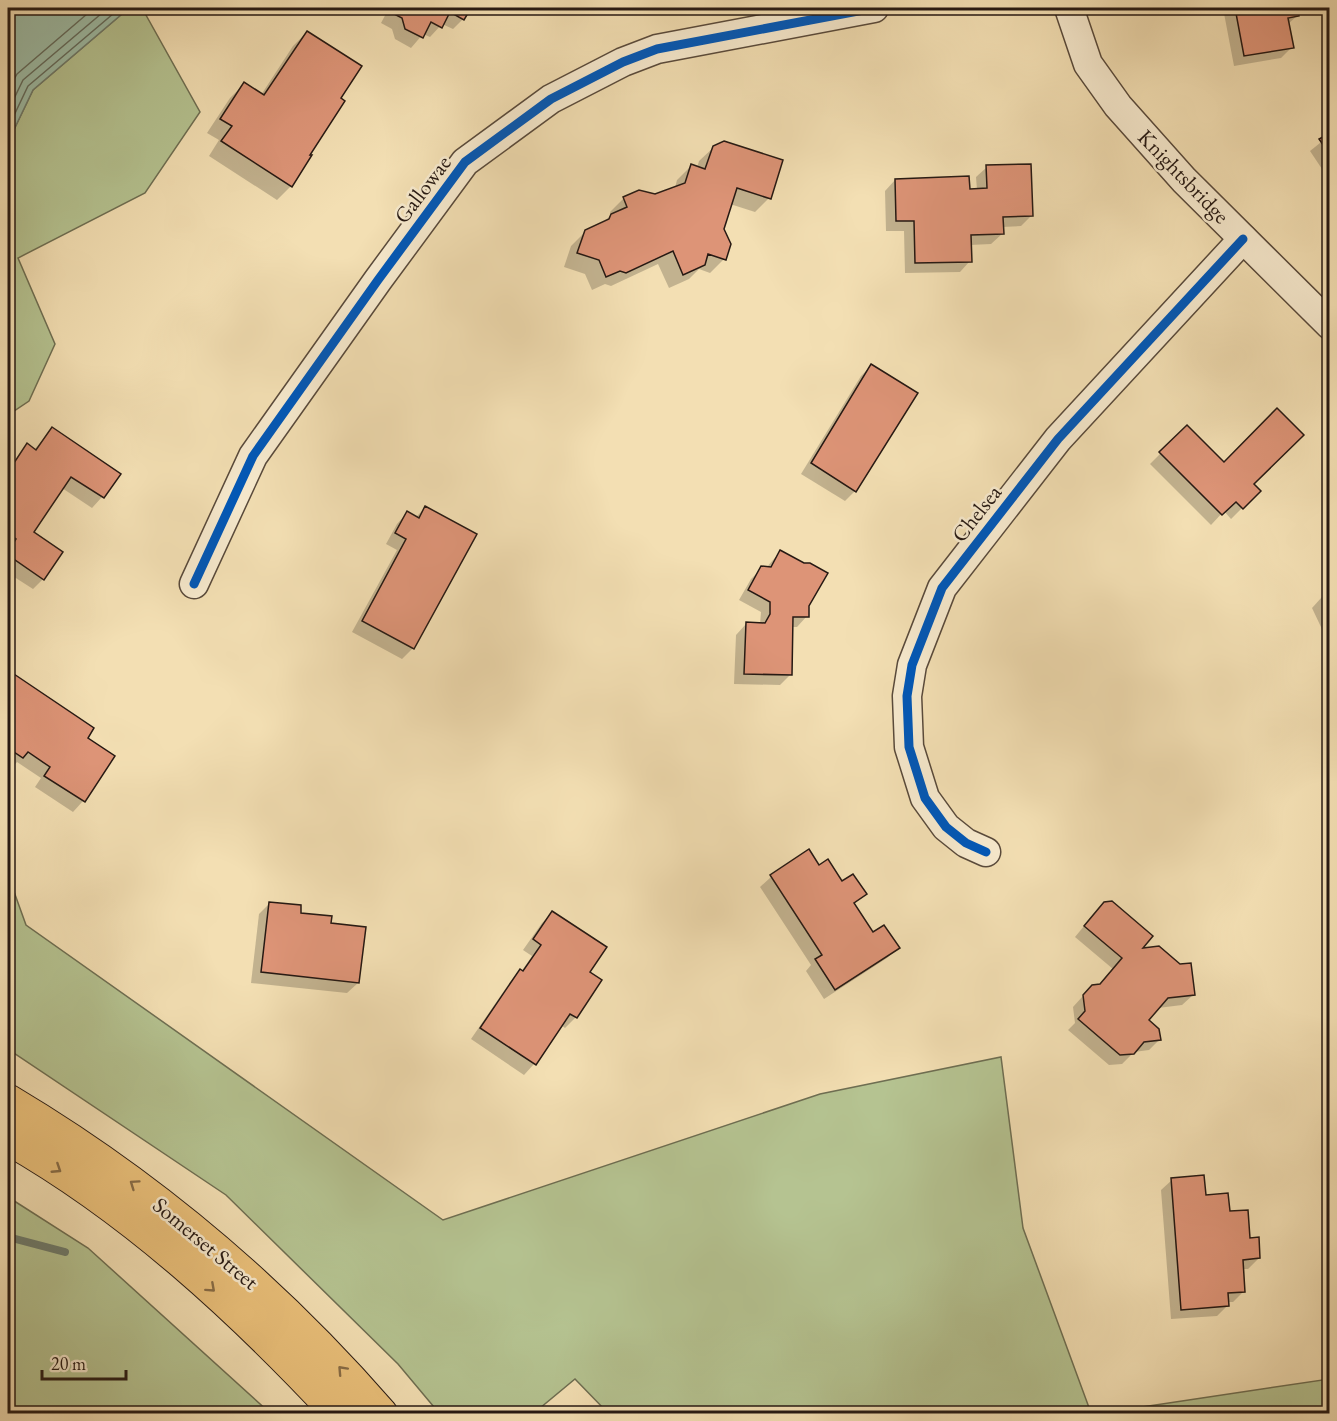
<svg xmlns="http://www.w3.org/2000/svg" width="1337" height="1421" font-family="'EB Garamond',serif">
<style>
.green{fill:#b5c391;stroke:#6e6e52;stroke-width:1.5}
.water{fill:#9dbda7;stroke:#6d7b6c;stroke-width:1.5}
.shadow{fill:#0003}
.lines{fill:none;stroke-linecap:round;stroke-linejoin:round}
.shore{stroke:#626b5d;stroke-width:1.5}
.stream{stroke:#6d7b6c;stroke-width:8}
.building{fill:#dd9477;stroke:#261913;stroke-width:1.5}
.minor-casing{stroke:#594a3b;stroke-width:31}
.major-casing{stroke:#261913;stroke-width:35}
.minor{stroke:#f7eace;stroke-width:28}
.major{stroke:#eac07a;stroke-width:33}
.cycleway-casing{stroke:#f7eace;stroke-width:13}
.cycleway{stroke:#0057b8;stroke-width:9}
.oneway{stroke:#886c46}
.labels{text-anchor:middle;stroke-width:5;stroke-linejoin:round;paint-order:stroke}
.street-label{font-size:22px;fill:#261913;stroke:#f7eace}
</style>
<rect width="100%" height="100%" fill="#f3dfb3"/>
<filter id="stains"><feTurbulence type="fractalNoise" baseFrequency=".00333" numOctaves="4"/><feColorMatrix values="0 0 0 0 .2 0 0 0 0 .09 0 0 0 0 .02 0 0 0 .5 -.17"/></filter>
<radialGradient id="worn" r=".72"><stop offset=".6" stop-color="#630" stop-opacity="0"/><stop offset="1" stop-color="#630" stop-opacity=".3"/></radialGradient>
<!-- green -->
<g class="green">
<path d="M129 8H142L200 112 145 193 18 258 55 344 29 401 8 415V142L33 90Z"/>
<path d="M8 875 26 925 443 1220 820 1094 1001 1057 1023 1228 1091 1413H608L575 1379 534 1413H439L398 1364 226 1195 8 1049Z"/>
<path d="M8 1197 88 1248 270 1413H8Z"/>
<path d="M1329 1379V1413H1102Z"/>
</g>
<!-- water -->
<path class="water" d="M8 8H129L33 90 8 142Z"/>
<!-- shadow -->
<g class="shadow">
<path d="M389 8H388H469L463 19 453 29 442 24 430 37 423 34 411 48 395 39 392 29 381 23Z"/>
<path d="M1223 8H1296L1298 15 1288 24 1292 47 1281 58 1234 66Z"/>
<path d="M307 32 339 99 291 186 277 200 209 156 219 140 207 133 230 98 244 84 261 95 293 46Z"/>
<path d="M1330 135V181L1310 151Z"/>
<path d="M714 147 769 198 755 212 730 204 722 229 724 259 710 273 699 269 689 279 669 288 658 264 611 286 605 284 592 290 585 274 564 267 571 246 585 232 603 223 611 215 610 212 624 198 655 196 675 188 677 180 691 166 697 168 699 161Z"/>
<path d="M987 167 1031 216 1021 226 1002 227V234L991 244 970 245V261L960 272 905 273 904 231H886L885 191 895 180 977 190 976 177Z"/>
<path d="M1330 192V203L1325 196Z"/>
<path d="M871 366 855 491 845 501 801 474 861 376Z"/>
<path d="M1187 427 1224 464 1259 491 1231 519 1224 511 1211 525 1150 464Z"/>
<path d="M52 429 118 474 102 497 92 508 62 488 32 533 43 579 33 589 8 573V469L27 445 34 450Z"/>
<path d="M425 508 413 648 402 659 352 632 397 550 386 544 397 524 407 513 416 517Z"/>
<path d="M780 552 807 606V616L797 627H792L791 674 780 685 734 684 736 635 746 624H760L761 612 739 600 751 579 762 568H766Z"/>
<path d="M1330 594V646L1312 608 1322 597Z"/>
<path d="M1330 653V673L1323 659Z"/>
<path d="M8 672 92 728 86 738 113 757 83 801 73 812 35 787 41 778 17 762 12 768 8 765Z"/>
<path d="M809 852 819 867 842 883 865 894 853 905 872 934 898 948 887 958 824 999 806 971 811 965 760 887 771 877Z"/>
<path d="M269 904 329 924 358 983 347 993 251 983 259 914Z"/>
<path d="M552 913 588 973 576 1017 565 1028 561 1025 534 1064 524 1075 471 1039 510 982 521 972 532 956 523 950 542 923Z"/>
<path d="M1094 914 1193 995 1182 1005 1158 1008 1147 1020 1159 1040 1149 1050 1134 1052 1122 1064 1109 1065 1068 1030 1075 1023 1073 1007 1092 986H1099L1113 969 1075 937Z"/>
<path d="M1172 1180 1204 1196 1228 1213 1248 1240 1259 1258 1248 1269H1242L1244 1291 1233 1302H1227L1228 1305 1217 1316 1171 1319 1161 1190Z"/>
</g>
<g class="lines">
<!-- shore -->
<g class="shore">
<path d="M8 90 17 74 94 8"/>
<path d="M8 111 23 80 108 8"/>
<path d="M8 128 28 86 120 8"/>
</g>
<!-- stream -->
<path class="stream" d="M8 1237 65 1252"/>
</g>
<!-- building -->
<g class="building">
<path d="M392 8H471L464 20 450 12 442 28 431 22 423 38 405 29 402 18 390 12Z"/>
<path d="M1235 8H1298L1299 16 1288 18 1294 48 1244 56Z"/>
<path d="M307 31 362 66 341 98 345 101 310 155H312L292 187 221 141 232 126 220 119 244 82 264 95Z"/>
<path d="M1330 133V155L1319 139Z"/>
<path d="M724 141 783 160 771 199 737 188 724 229 731 244 726 260 708 254 705 265 683 275 673 251 626 273 620 271 606 277 599 260 577 253 585 230 609 219 611 214 627 207 623 197 639 190 655 194 685 183 691 164 705 169 713 146Z"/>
<path d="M1031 164 1033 216 1003 217 1004 234 971 235 972 262 915 263 914 221H896L895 179 969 176 970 189 987 188 986 165Z"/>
<path d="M871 364 918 393 856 492 811 463Z"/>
<path d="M1277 408 1304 435 1254 484 1261 491 1243 509 1236 502 1222 515 1159 452 1187 425 1224 462Z"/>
<path d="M52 427 121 474 104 498 71 477 34 532 63 552 44 580 8 555V552L16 539 8 533V472L27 443 36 450Z"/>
<path d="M425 506 477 534 414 649 362 621 406 539 395 533 407 511 419 518Z"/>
<path d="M780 550 804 563H810L828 573 809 606V617H793L792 675 744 674 746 622 765 623 770 614V602L748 590 761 566 771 567Z"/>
<path d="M8 670 94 728 88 738 115 756 85 802 44 776 50 767 28 752 23 758 8 748Z"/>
<path d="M809 849 819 865 828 859 842 881 853 874 867 894 854 903 873 932 884 925 900 948 835 990 815 959 822 955 770 875Z"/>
<path d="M1112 901 1153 936 1143 948 1159 946 1180 964 1191 963 1195 995 1168 998 1149 1020 1159 1029 1161 1040 1144 1042 1134 1054 1120 1055 1078 1019 1085 1011 1083 995 1092 985 1100 984 1122 958 1084 926 1104 902Z"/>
<path d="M269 902 301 905V913L332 916 331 923 366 927 359 983 261 972Z"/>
<path d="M552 911 607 947 590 972 602 980 577 1018 570 1014 536 1065 480 1028 520 969 523 971 541 945 533 939Z"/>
<path d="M1204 1175 1206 1195 1228 1193 1230 1211 1248 1210 1250 1238 1259 1237 1260 1258 1243 1260 1245 1292 1228 1293 1229 1306 1181 1310 1171 1178Z"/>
</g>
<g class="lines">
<!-- minor casing -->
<g class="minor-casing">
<g id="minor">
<path d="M1069 8 1088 64 1118 106 1184 180 1330 325"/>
<path d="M194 584 253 456 378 280 465 162 551 99 623 62 657 49 874 8"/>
<path d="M986 852 966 843 946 827 925 798 909 747 907 696 912 665 942 588 1058 439 1243 239"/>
</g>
</g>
<!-- major casing -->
<g class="major-casing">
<g id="major">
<path d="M8 1101C149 1185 273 1290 381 1414"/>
<path d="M8 1138C133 1209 241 1309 339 1414"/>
</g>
</g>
<!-- minor -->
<use href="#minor" class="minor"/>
<!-- major -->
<use href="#major" class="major"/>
<!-- cycleway casing -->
<g class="cycleway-casing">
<g id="cycleway">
<path d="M194 584 253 456 378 280 465 162 551 99 623 62 657 49 874 8"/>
<path d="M986 852 966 843 946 827 925 798 909 747 907 696 912 665 942 588 1058 439 1243 239"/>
</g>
</g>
<!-- cycleway -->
<use href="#cycleway" class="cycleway"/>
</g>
<!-- one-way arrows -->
<defs><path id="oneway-chevron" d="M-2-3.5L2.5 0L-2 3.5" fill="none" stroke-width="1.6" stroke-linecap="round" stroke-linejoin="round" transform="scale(1.5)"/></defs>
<g class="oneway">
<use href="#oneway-chevron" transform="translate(57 1169) rotate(33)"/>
<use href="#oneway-chevron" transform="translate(134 1184) rotate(-145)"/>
<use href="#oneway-chevron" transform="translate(211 1288) rotate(42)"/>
<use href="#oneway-chevron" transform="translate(342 1370) rotate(-133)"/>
</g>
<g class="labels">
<!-- street labels -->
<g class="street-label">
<text transform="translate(1184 176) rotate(46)" y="8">Knightsbridge</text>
<text transform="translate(422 189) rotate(-53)" y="8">Gallowae</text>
<text transform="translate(976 513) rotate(-52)" y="8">Chelsea</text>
<text transform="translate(206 1243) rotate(40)" y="8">Somerset Street</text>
</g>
</g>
<!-- margin -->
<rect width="1337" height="1421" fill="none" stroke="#f3dfb3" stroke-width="30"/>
<rect x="9" y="9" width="1319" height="1403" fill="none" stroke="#261913" stroke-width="3"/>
<rect x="15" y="15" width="1307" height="1391" fill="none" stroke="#261913" stroke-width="1.5"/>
<!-- scale -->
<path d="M42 1370v9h84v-9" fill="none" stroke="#261913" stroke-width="3"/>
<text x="51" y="1370" font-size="18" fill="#261913" stroke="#f7eace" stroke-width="4.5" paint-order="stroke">20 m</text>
<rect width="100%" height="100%" filter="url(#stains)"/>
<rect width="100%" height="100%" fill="url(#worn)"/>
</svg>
